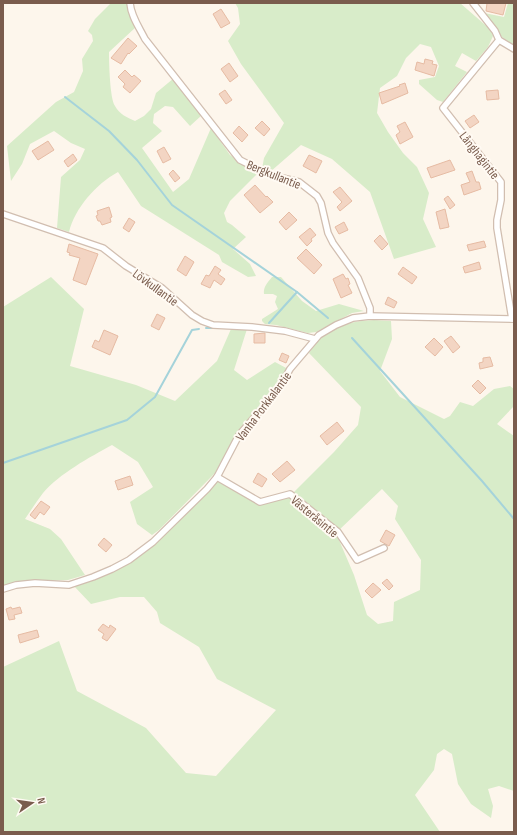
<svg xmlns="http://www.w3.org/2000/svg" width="517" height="835" font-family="'Sofia Sans Condensed',sans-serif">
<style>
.green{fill:#d8ecc9}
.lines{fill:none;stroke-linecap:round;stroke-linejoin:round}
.stream{stroke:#a5d3da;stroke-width:2}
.building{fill:#f3d5c3;stroke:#e6bba3}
.minor-casing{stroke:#d1beb0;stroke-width:8}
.minor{stroke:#fff;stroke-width:5.5}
.labels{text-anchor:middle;stroke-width:4;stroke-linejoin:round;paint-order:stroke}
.street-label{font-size:13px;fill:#7a5c4d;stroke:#fffaf3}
</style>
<rect width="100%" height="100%" fill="#fdf6ec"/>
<!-- green -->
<g class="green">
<path d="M111 3H128L136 27 109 52C109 63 110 99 115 106 119 114 128 118 135 121L144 116 151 109 156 93 174 78 202 115 190 126 173 107 165 106 154 114 153 123 162 131 142 148 173 192 189 179 211 128 230 155 248 168 250 172 256 171 259 172 230 201 224 213 227 222 232 225 246 237 233 249 250 264 256 276 248 277 222 262 219 255 141 206 118 172C96 184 75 208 69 232L57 228 61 177 80 160 85 149 71 143 54 131 30 144 22 164 11 181 7 146 56 102 74 92 83 71 82 59 93 41 92 35 88 31 95 19Z"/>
<path d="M235 3H460L491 30 493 36 488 47 476 61 462 53 455 66 467 72 443 102 437 100 419 84V80L435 77 439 66 431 47 420 44 406 58 397 76 380 88 377 113 388 132 403 153 417 167 429 193 423 219 436 247 394 259 370 192 332 159 301 145 270 172 262 169 264 158 284 123 241 64 228 41 240 24 238 8Z"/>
<path d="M508 3H514V47L501 36 484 13 504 17Z"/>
<path d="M51 277 84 309 70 366 136 385 175 401 217 361 231 329H247L234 370 247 380 275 362 288 369 273 392 237 434 215 473 159 530 152 535 137 524 130 502 153 487 138 462 112 445C90 457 59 474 43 493 37 501 31 510 25 519L50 529 61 539 85 575 68 580 23 582 3 587V307Z"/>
<path d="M272 277H281L302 301 316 311 339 304 364 311 352 313 316 332 308 333 276 325 265 324 262 321V319L278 309 275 302 277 296 273 294H264C263 287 268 282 272 277Z"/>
<path d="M374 320 391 321 392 339 380 371 400 397 444 419 450 416 460 402 473 406 494 389 510 386 514 389V406L497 424 514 436V791L499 786 488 789 493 806 491 818 471 804 458 784 452 754 444 749 437 754 434 770 415 795 440 832H3V667L59 641 77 691 146 728 186 773 216 776 276 710 217 679 199 647 160 623 157 612 144 597H120L91 604 73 585 96 579 119 569 140 555 218 480 259 504 290 496 336 533 354 575 367 615 378 624 393 621 394 602 420 590 421 560 395 519 398 506 382 489 338 531 292 494 334 452 358 425 361 407 309 353C313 348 316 342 321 338 334 324 356 321 374 320Z"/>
</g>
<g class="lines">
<!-- stream -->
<g class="stream">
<path d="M65 97 109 131 137 160 172 205 297 292"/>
<path d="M269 323 297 292 328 318"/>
<path d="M206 328H221"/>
<path d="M352 338 482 481 514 519"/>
<path d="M3 463 127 420 155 397 192 330 199 329"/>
</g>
</g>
<!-- building -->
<g class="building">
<path d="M487 3H506L503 15 486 11Z"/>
<path d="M221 9 230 23 221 28 213 14Z"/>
<path d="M128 38 137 46 129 54 128 53 121 64 111 58Z"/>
<path d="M425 59 433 61 432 64 437 65 434 76 415 70 417 62 424 64Z"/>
<path d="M229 63 238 76 230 82 221 69Z"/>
<path d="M125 70 132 77 134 75 141 81 130 93 123 87 125 84 118 77Z"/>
<path d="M405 83 408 93 382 104 379 93 400 86 399 85Z"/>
<path d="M225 90 232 100 226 104 219 94Z"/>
<path d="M498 90 499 99 487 100 486 91Z"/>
<path d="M474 115 479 122 470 128 465 121Z"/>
<path d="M262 121 270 129 264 136 255 128Z"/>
<path d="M405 122 413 137 400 144 396 135 400 132 397 126Z"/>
<path d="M239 126 248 135 242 142 233 133Z"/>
<path d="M48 141 54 150 38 160 32 151Z"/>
<path d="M164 147 171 159 163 163 157 151Z"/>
<path d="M73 154 77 160 68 167 64 161Z"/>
<path d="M309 155 322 161 316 173 303 166Z"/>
<path d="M450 160 455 170 431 178 427 168Z"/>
<path d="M173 170 180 178 175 182 169 174Z"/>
<path d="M472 171 476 182H479L481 189 464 195 461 185 470 182 466 173Z"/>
<path d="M255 185 266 197 267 196 273 202 260 213 244 195Z"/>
<path d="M340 187 352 201 340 211 337 207 342 202 333 192Z"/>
<path d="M448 196 455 205 450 209 444 199Z"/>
<path d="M109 207 112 217 110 218 111 222 102 225 100 221H98L96 216 98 215 97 211Z"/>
<path d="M445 209 449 227 440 229 436 212Z"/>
<path d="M289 212 297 220 286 230 279 222Z"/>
<path d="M129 218 135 222 129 232 123 228Z"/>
<path d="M344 222 348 230 339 234 335 227Z"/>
<path d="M310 228 316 235 311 239 312 241 307 246 299 237Z"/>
<path d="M380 235 388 244 382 250 374 241Z"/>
<path d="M484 241 486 247 469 251 467 245Z"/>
<path d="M69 244 98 254 86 285 73 280 80 258 69 255 70 253 67 252Z"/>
<path d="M306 249 322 265 314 274 297 258Z"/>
<path d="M185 256 194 262 186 276 177 270Z"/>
<path d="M479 262 481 269 465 273 463 267Z"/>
<path d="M215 266 221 270 218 274 225 279 221 285 214 280 210 288 201 284 206 275 209 276Z"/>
<path d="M403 267 417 277 412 284 398 274Z"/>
<path d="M343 274 346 279 348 278 350 284 348 285 352 293 341 298 333 279Z"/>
<path d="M388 297 397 302 394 308 385 304Z"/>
<path d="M157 314 165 318 159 330 151 326Z"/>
<path d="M104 330 118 336 110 355 92 347 95 340 99 342Z"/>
<path d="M265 333V343H254V334Z"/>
<path d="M451 336 460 347 453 353 444 341Z"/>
<path d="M434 338 443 347 435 356 425 347Z"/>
<path d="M282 353 289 356 286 363 279 360Z"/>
<path d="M490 357 493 366 480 369 479 363 483 362V358Z"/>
<path d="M478 380 486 388 480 394 472 386Z"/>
<path d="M337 422 344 431 327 445 320 436Z"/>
<path d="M287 461 295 470 280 482 272 474Z"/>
<path d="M258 473 267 479 262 487 253 482Z"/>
<path d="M130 476 133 485 118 490 115 481Z"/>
<path d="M41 501 50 507 44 515 40 512 35 519 30 515Z"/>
<path d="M386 530 395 535 389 546 380 541Z"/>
<path d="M104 538 112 545 106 552 98 545Z"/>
<path d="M387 579 393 586 389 590 382 583Z"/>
<path d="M373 583 381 590 372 598 365 591Z"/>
<path d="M11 607 12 609 20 607 22 613 14 615 15 619 9 620 6 609Z"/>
<path d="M103 624 109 628 110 625 116 629 107 641 102 638 104 634 98 630Z"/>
<path d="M37 630 39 637 20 643 18 635Z"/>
</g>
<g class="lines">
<!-- minor casing -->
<g class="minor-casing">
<g id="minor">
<path d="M130 3C131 16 139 27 145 39L240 160 270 175 299 182 317 196 321 203 328 233 333 243 358 278 370 308V316"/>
<path d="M473 3 495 31 499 40 514 49"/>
<path d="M499 40 443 108 501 182V200L497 220V228L512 319"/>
<path d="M3 214 103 248 126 266 162 288 192 315 202 321 213 325 252 327 285 331 315 339"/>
<path d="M217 477 260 502 290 494 338 532 357 560 384 548"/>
<path d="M3 589 16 585 35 583 69 585 93 577 112 569 129 560 153 542 207 489 217 477 239 435 279 389 290 369 319 335 336 325 353 318 370 316 514 319"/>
</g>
</g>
<!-- minor -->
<use href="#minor" class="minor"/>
</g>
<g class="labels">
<!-- street labels -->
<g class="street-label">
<text transform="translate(480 155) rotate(52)" y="5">Långhagintie</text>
<text transform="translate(274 174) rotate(22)" y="5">Bergkullantie</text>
<text transform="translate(156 287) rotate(36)" y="5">Lövkullantie</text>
<text transform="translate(263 406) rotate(-53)" y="5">Vanha Porkkalantie</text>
<text transform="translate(315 516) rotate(40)" y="5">Västeråsintie</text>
</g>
</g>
<!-- border -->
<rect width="517" height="835" fill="none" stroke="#7a5c4d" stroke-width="8"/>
<!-- north arrow -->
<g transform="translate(32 803) rotate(77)" stroke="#fffaf3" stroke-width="3" paint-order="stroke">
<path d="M0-3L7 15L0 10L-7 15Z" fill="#7a5c4d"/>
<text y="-6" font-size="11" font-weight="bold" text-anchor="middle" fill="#7a5c4d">N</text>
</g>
</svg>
